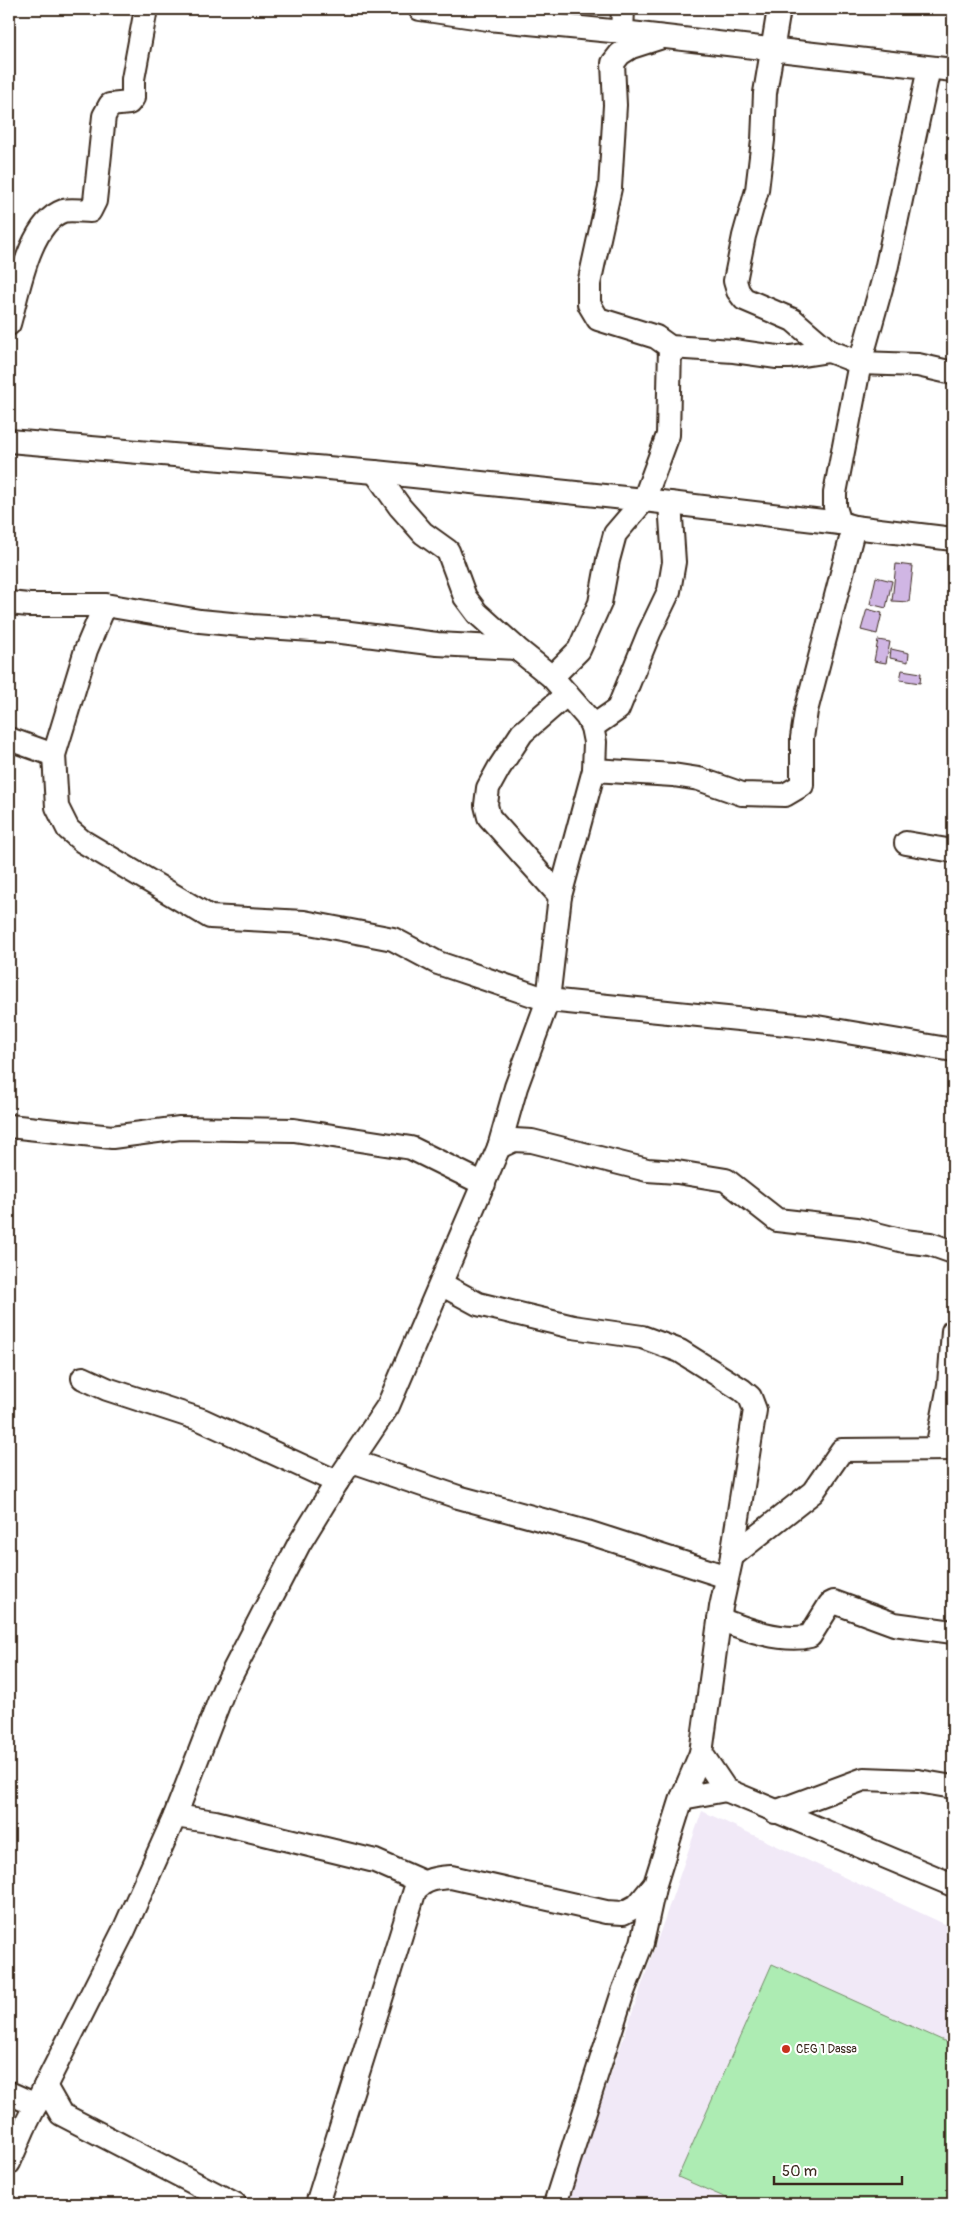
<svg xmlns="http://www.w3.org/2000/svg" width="962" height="2213" font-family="Pangolin,sans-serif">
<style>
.built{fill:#f1e9f7}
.green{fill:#adecb3;stroke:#748b68}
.building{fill:#d0b6e4;stroke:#3b2a1e}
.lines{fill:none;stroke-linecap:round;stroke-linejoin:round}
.minor-casing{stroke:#3b2a1e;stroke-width:26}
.minor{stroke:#fff;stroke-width:22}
.poi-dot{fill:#c8321e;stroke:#fff;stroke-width:2}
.labels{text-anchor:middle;stroke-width:4.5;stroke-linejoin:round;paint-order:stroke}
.poi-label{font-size:12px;fill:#3b2a1e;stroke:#fff;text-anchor:start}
</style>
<rect width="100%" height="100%" fill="#fff"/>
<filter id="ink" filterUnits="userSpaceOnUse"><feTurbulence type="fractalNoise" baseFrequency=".02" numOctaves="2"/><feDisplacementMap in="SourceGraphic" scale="10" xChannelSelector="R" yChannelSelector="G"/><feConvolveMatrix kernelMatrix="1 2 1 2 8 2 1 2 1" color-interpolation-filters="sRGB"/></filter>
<g filter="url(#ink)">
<!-- built -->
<path class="built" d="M702 1811 953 1928V2204H566Z"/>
<!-- green -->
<path class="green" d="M772 1964 953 2045V2204H740L678 2177Z"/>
<!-- building -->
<g class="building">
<path d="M896 564 913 566 909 602 892 601Z"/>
<path d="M876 577 892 581 886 608 870 604Z"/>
<path d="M867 609 882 613 877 634 861 630Z"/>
<path d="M878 640 890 642 886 663 874 661Z"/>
<path d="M891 649 909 653 908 662 890 658Z"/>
<path d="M902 670 921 673 920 683 900 680Z"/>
</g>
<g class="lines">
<!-- minor casing -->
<g class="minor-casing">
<g id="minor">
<path d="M420 9 488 19 622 32"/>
<path d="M623 9 622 32 953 70"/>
<path d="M779 9 765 93 763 140 757 190 744 236 735 281 738 291 744 299 793 320 829 351 860 363 918 365 953 373"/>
<path d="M659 38 631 47 620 54 613 63 615 105 610 188 589 284V304L598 319 656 337 670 347 734 351 777 357H790L829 351"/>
<path d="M9 324C18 293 29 223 63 211 70 209 82 211 90 211L95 201 104 116 110 105 129 103 133 98V79L146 9"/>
<path d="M670 347 668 435 644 500 840 523 854 527 953 539"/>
<path d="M9 441 375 472 644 500 615 534 608 560 600 603 579 650 552 677"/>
<path d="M840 523 835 507V493L860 363 886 270 929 68"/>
<path d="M9 603 29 605H105L200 621 252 626 342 632 437 644 516 648"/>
<path d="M105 605 86 650 54 755 57 807 68 829 82 841 210 917 304 922 393 939 438 963 548 1000 817 1027 953 1050"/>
<path d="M592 727 618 709 649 633 669 591 674 562 670 503"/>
<path d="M9 739 54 755"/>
<path d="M594 770 673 775 699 779 742 794 785 795 802 785V738L806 711 854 527"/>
<path d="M906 843 953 851"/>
<path d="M560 896 489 817 486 805 488 788 499 768 522 733 567 694"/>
<path d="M9 1126 112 1137 180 1128 294 1130 411 1148 484 1184"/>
<path d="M499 1147 514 1140 532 1141 647 1170 677 1172 726 1180 777 1220 857 1229 904 1241 930 1244 953 1252"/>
<path d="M83 1378 107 1389 202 1420 337 1482"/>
<path d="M937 1449 949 1385 953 1331"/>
<path d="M352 1461 458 1497 587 1532 727 1577"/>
<path d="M732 1556 813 1492 842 1450 953 1449"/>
<path d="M719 1619C745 1629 783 1643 810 1636L830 1604 834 1602 894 1624 953 1632"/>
<path d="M701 1753 726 1790 953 1885"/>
<path d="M682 1798 726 1790"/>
<path d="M775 1812 864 1779 918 1781 953 1787"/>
<path d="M175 1816 215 1822 375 1861 423 1882"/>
<path d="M45 2086 61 2114 235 2204"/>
<path d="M9 2093 36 2105"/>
<path d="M9 2163 24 2128 124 1930 175 1816 224 1689 299 1544 337 1482 388 1406 499 1147 516 1087 548 1000 560 896 594 770 595 742 592 727 587 717 552 677 516 648 477 613 465 597 448 551 423 533 400 507 375 472"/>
<path d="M317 2204 415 1890C426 1879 436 1878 451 1877L606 1912 623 1913 638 1905 655 1884 682 1798 701 1753 721 1607 732 1556 755 1410 750 1397 742 1390 680 1351 642 1337 573 1327 478 1304 441 1284"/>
<path d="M555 2204 623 1992 642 1943 654 1888"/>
</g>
</g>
<!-- minor -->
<use href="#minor" class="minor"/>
</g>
</g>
<!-- markers -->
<circle class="poi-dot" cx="786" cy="2049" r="5"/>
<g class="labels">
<!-- poi labels -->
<g class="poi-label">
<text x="796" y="2053">CEG 1 Dassa</text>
</g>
</g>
<!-- margin -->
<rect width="962" height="2213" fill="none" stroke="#fff" stroke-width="30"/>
<rect x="15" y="15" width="932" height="2183" fill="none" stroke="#3b2a1e" stroke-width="2" filter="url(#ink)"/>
<!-- scale -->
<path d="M774 2176v8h128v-8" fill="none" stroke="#3b2a1e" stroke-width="2.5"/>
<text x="782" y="2176" font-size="15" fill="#3b2a1e" stroke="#ffffff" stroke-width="4" paint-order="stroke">50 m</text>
</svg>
